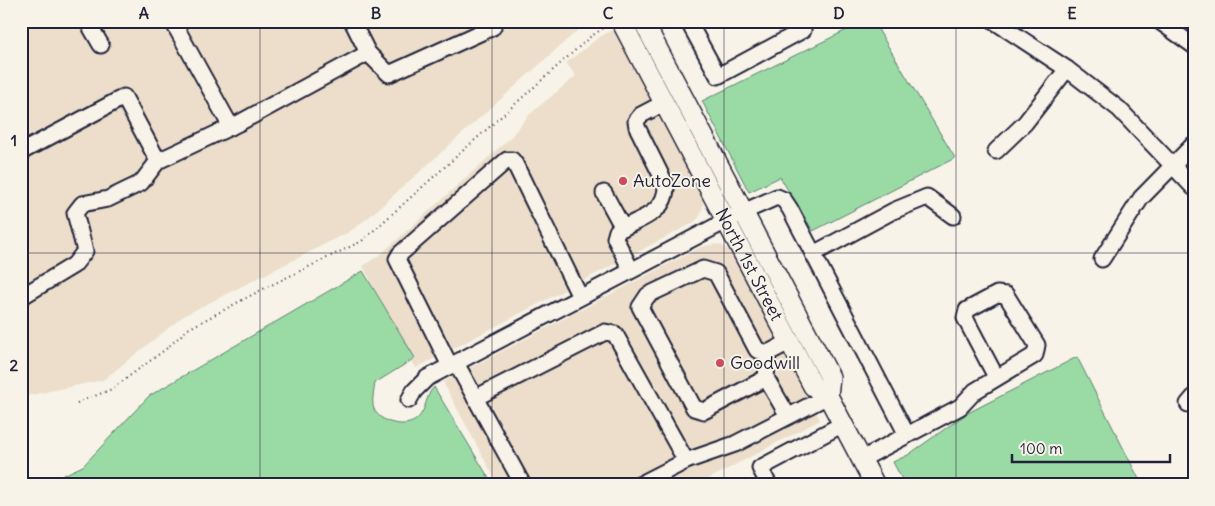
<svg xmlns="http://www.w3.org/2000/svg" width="1215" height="506" font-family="Delius,sans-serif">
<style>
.built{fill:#ecdeca}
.green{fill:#9adba5;stroke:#5e7e70}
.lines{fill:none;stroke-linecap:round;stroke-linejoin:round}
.minor-casing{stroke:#22223b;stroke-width:19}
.major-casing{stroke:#22223b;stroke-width:22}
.path{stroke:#22223b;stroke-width:2;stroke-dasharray:1 4;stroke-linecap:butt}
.minor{stroke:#f7f3e8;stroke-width:15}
.major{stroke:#f7f3e8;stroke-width:19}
.grid{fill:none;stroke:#22223b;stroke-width:1;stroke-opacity:0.55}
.poi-dot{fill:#d1495b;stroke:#f7f3e8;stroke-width:2}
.labels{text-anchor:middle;stroke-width:4;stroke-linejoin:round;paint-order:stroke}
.poi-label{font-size:18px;fill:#22223b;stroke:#f7f3e8;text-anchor:start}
.street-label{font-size:18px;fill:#22223b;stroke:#f7f3e8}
.neatline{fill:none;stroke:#22223b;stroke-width:2}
.grid-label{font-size:16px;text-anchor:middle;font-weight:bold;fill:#22223b}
</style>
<rect width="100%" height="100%" fill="#f7f3e8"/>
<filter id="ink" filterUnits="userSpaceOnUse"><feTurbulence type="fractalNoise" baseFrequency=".02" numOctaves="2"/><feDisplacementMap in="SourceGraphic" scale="10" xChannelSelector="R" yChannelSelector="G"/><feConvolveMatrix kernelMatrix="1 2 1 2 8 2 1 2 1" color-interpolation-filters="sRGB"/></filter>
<g filter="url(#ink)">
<!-- built -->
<g class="built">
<path d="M21 21H588L368 218 349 232 185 315 103 380 21 397Z"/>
<path d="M615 28 702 194 703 206 700 216 693 223 416 368 363 266 381 254 509 139 530 114 576 76 566 63 598 38Z"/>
<path d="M716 244 723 246 733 254 820 420 697 485H498L443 382 701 247Z"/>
</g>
<!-- green -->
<g class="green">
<path d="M865 21H873L955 158 813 231 780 177 749 192 702 101Z"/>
<path d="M363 271 415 358 375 383C374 390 372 399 373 406 377 423 407 430 418 418 427 409 425 396 434 387L493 485H42L83 466 149 396Z"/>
<path d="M1077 357 1142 485H905L893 462 908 455 966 414Z"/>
</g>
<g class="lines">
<!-- minor casing -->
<g class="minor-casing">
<g id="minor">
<path d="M87 21 101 45"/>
<path d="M352 21 368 53"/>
<path d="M688 21 718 76 803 30V21"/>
<path d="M994 21 1067 69 1119 109 1194 188"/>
<path d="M1159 21 1194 46"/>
<path d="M173 22 231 127"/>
<path d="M996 151 1025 123 1067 69"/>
<path d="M21 152 124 97 158 161 239 123 368 53 389 74 493 27 490 21"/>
<path d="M604 193 623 228"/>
<path d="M813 254 893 211 927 197 953 216"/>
<path d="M1102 259 1141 198 1194 144"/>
<path d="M631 270 615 238 617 231C638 219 667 214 666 185L637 127 636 121 641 115 664 103"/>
<path d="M21 297 74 265 85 251 75 213 82 204 108 199 141 183 158 161"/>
<path d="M768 353 766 378 704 411 694 408 640 307 648 295 703 269 716 273 757 350 768 353 789 342"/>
<path d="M456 363 523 485"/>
<path d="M450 366 397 259 400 254 507 160H512L515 164 580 297"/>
<path d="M766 378 788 416"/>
<path d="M475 398 605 332 615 334 686 461"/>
<path d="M409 400 414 391 427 378 743 212 777 197 784 200 790 209 907 435"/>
<path d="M1188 404 1194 397"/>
<path d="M862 459 960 407 975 391 1035 355 1037 345 1006 295 997 294 967 310 965 318 996 377"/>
<path d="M639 485 686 461 735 444 828 396"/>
<path d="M769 485 760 468 843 424"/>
</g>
</g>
<!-- major casing -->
<g class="major-casing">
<g id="major">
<path id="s1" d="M621 21 813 386 828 396 875 485"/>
<path d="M643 21 830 377 828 396"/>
</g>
</g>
<!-- path -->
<path class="path" d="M77 403 112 389 166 349 188 329 263 289 362 241 590 37 608 25"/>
<!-- minor -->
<use href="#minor" class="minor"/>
<!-- major -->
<use href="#major" class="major"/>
</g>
</g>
<!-- grid -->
<path class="grid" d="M260 21V485M492 21V485M724 21V485M956 21V485M21 253H1194"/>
<!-- markers -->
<g class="poi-dot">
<circle cx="623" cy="181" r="5"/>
<circle cx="720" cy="363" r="5"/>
</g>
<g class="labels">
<!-- poi labels -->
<g class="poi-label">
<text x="633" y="187">AutoZone</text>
<text x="730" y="369">Goodwill</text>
</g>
<!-- street labels -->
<g class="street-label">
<text dy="6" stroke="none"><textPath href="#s1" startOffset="275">North 1st Street</textPath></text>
</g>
</g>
<!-- margin -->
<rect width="1215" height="506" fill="none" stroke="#f7f3e8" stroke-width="55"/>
<!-- scale -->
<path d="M1012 454v8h158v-8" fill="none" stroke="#22223b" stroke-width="2.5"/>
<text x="1020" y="454" font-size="15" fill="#22223b" stroke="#f7f3e8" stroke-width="4" paint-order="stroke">100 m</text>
<rect x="28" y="28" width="1160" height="450" class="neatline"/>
<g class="grid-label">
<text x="144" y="19">A</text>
<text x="376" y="19">B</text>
<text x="608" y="19">C</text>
<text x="839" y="19">D</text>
<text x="1072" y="19">E</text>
<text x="14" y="146">1</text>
<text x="14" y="371">2</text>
</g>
</svg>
